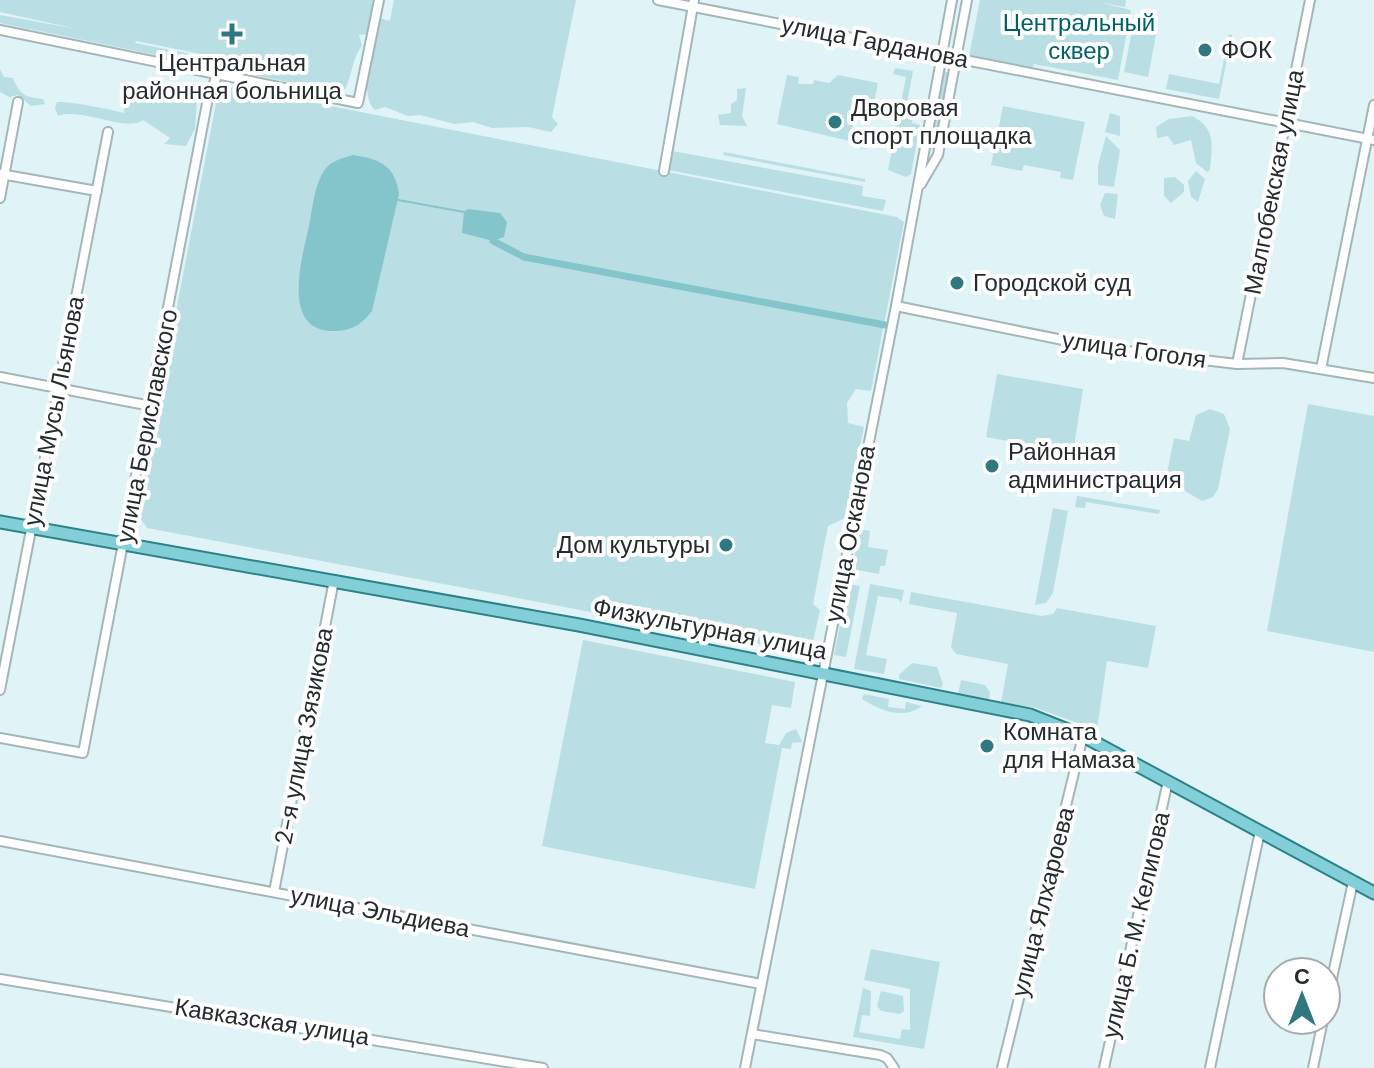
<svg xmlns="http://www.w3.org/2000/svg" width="1374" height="1068" font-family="'DM Sans',sans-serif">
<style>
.green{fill:#b9dfe4;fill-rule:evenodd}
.water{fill:#84c5cc}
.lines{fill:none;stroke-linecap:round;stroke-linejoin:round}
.stream{stroke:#84c5cc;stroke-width:2}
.canal{stroke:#84c5cc;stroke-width:7}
.minor-casing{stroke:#a3b6b8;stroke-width:12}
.major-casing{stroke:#2c818a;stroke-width:15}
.minor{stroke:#fff;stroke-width:8}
.major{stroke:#83cfd7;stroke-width:11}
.poi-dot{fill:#2f7880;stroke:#fff;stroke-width:3}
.labels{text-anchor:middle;stroke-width:8;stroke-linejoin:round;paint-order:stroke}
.park-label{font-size:24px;fill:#006169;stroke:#fff}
.street-label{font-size:24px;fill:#242c2d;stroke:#fff}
.poi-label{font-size:24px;fill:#242c2d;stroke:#fff;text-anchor:start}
</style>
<rect width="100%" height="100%" fill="#e0f4f7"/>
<!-- green -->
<g class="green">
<path d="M0 0H377L370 34 359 35 362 46C351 59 352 82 342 93L0 23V15L77 29 0 12ZM136 41 261 66V68L135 43Z"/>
<path d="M394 0H576L552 117 558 124 551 132 528 127 492 128 473 122 454 124 420 115 408 116 385 107 375 110C357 94 374 41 379 18L390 21Z"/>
<path d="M980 0H1126L1125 7 1098 2 1131 10 1118 80 1034 64 1032 69 969 56Z"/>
<path d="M1133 26 1157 30 1148 77 1124 72Z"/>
<path d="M1229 34 1232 35 1219 99 1166 89 1169 74 1219 84Z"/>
<path d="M895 68 913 71 906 109 913 117 912 123 920 125 911 174 906 177 888 170 906 77 893 74Z"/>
<path d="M0 69 4 77 13 78C20 96 26 97 43 99L45 104 31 106 18 95 9 97 0 92Z"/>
<path d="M943 72H948L934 149 929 148Z"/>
<path d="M787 75 799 77 798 84H813L814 80 829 83 838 75 878 83 874 103 863 101 861 114 855 113 851 133 870 137 866 149 852 147 858 143 777 124Z"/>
<path d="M186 86 205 89 204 97 197 101 195 129 186 146 164 144 170 138 143 120C127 133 81 107 58 116L55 108 57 102C69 101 110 109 124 113L125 97 148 94 152 102H159L161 95Z"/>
<path d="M233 87 897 217 904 222 871 391 856 389 847 403 848 423 864 427 845 518 828 526 813 604 820 610 812 646 803 652 147 528 137 514 217 98Z"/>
<path d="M746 88 742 116 747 126 720 125 718 115 731 113V104L737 100V89Z"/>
<path d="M1003 106 1085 122 1073 180 1060 178 1061 172 1024 165 1022 171 991 165Z"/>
<path d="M1110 113 1120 116V136L1105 132Z"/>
<path d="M1192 116C1217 129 1212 146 1210 170L1207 172 1196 163 1191 140 1174 145 1168 136 1157 138 1156 127 1169 119Z"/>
<path d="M1106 136 1120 150 1114 187 1098 185V165Z"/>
<path d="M672 151 863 186 862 196 886 200 883 211 668 170Z"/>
<path d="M724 152 865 179V182L723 155Z"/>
<path d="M1196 171 1205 179 1198 202 1191 197 1188 181Z"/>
<path d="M1175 177 1184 185V192L1171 203 1164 196V178Z"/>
<path d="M1105 193 1118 194 1115 219 1104 216 1100 205Z"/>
<path d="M997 374 1083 389 1073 453 986 437Z"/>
<path d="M1308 404 1374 416V652L1267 631Z"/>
<path d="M1210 409 1224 414 1230 429 1218 489 1213 497 1202 501 1185 491 1182 476 1167 473 1174 438 1189 441 1196 415Z"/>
<path d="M1077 496 1160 510 1159 514 1086 502 1085 508 1075 507Z"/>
<path d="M1053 508 1068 511 1053 593 1046 603 1035 605Z"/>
<path d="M859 529 870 531 868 547 888 550 885 566H880L879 574 852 569Z"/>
<path d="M848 584 860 586 846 657 834 655Z"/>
<path d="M870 584 904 590 901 603 898 599 878 596 866 655 887 659 884 674 854 669Z"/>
<path d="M911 592 1042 616 1053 614 1057 608 1156 626 1148 668 1107 661 1097 730 1036 708 1001 702 1008 664 956 654 951 647 957 613 909 604Z"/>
<path d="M583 640 795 682 791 708 772 705 765 743 779 745 786 733 796 729 802 742 792 743 791 749 782 748 755 889 542 846Z"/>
<path d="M912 663 937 667 943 684 941 688 899 679V675Z"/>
<path d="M961 680 985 685 990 692 989 700 958 694Z"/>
<path d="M864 694 889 699 888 707 905 709 906 702 922 706C903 720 881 711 862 699Z"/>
<path d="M871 949 940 962 924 1049 853 1037 863 988 871 991 870 1016 862 1015 859 1032 900 1039 902 1029 910 1030V989L864 980Z"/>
<path d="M881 991 903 996 904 1011 900 1014 881 1011 877 1006Z"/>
</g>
<!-- water -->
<g class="water">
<path d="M353 155C380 159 395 165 399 194L372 311C362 324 353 330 337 331 279 334 302 258 309 226 313 207 314 184 326 168 333 160 343 158 353 155Z"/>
<path d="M468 209 500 213 507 222 504 237 493 241 462 233 464 212Z"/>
</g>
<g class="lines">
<!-- stream -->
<path class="stream" d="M398 200 464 212"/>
<!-- canal -->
<path class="canal" d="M493 241 524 257 885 325"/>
<!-- minor casing -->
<g class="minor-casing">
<g id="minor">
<path d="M658 0 1374 140"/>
<path d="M0 30 358 103 379 0"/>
<path d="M211 90 218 74"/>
<path d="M664 171 694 0"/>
<path d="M0 174 97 191"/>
<path d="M921 184 938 155 967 0"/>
<path d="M0 198 18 102"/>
<path d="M896 306 1102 348 1237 364 1283 363 1374 378"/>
<path d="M1237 364 1310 0"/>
<path d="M1321 369 1374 105"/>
<path d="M0 377 151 406"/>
<path d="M0 690 108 132"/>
<path d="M0 738 83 753 208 98"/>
<path d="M0 841 761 984"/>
<path d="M274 892 334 580"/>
<path d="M0 979 543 1068"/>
<path d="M1326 1006 1353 882"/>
<path d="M752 1034 880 1055 887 1058 894 1068"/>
<path d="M745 1068 896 306 952 0"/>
<path d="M1002 1068 1083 736"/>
<path d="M1104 1068 1168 781"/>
<path d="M1210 1068 1260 831"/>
<path d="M1313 1068 1323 1020"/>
</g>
</g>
<!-- major casing -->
<g class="major-casing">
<path id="major" d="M0 522 579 625 1030 715 1083 736 1374 893"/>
</g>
<!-- minor -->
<use href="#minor" class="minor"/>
<!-- major -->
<use href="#major" class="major"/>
</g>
<!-- markers -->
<g class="poi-dot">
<path d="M228 22h8v8h8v8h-8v8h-8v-8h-8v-8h8z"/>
<circle cx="1205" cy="50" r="8"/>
<circle cx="835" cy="122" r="8"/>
<circle cx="957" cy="283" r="8"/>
<circle cx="992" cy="466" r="8"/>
<circle cx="726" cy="545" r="8"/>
<circle cx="987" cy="746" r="8"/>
</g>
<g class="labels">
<!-- park labels -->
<g class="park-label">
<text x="1079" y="31">Центральный<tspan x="1079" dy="28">сквер</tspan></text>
</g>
<!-- street labels -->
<g class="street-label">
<text transform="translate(875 42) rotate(11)" y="8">улица Гарданова</text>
<text transform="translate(1274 182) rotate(-79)" y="8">Малгобекская улица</text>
<text transform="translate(1134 350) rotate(8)" y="8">улица Гоголя</text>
<text transform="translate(54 411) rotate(-79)" y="8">улица Мусы Льянова</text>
<text transform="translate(147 426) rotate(-79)" y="8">улица Бериславского</text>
<text transform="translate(850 534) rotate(-79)" y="8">улица Осканова</text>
<text transform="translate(710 629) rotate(11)" y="8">Физкультурная улица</text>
<text transform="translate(304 736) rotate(-79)" y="8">2-я улица Зязикова</text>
<text transform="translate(1043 902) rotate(-76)" y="8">улица Ялхароева</text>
<text transform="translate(380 912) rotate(11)" y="8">улица Эльдиева</text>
<text transform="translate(1136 925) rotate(-77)" y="8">улица Б. М. Келигова</text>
<text transform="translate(272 1022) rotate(9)" y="8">Кавказская улица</text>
</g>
<!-- poi labels -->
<g class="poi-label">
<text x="1221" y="58">ФОК</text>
<text x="232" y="71" text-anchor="middle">Центральная<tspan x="232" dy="28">районная больница</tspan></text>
<text x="851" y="116">Дворовая<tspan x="851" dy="28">спорт площадка</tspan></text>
<text x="973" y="291">Городской суд</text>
<text x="1008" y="460">Районная<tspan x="1008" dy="28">администрация</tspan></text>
<text x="710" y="553" text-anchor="end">Дом культуры</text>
<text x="1003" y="740">Комната<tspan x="1003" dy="28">для Намаза</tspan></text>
</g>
</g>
<!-- north arrow -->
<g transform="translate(1302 996)"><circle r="38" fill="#ffffff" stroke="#a7abab" stroke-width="2"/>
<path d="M0-6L14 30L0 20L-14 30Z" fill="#2f7880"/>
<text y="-12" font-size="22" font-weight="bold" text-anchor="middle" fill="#242c2d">С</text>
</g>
</svg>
